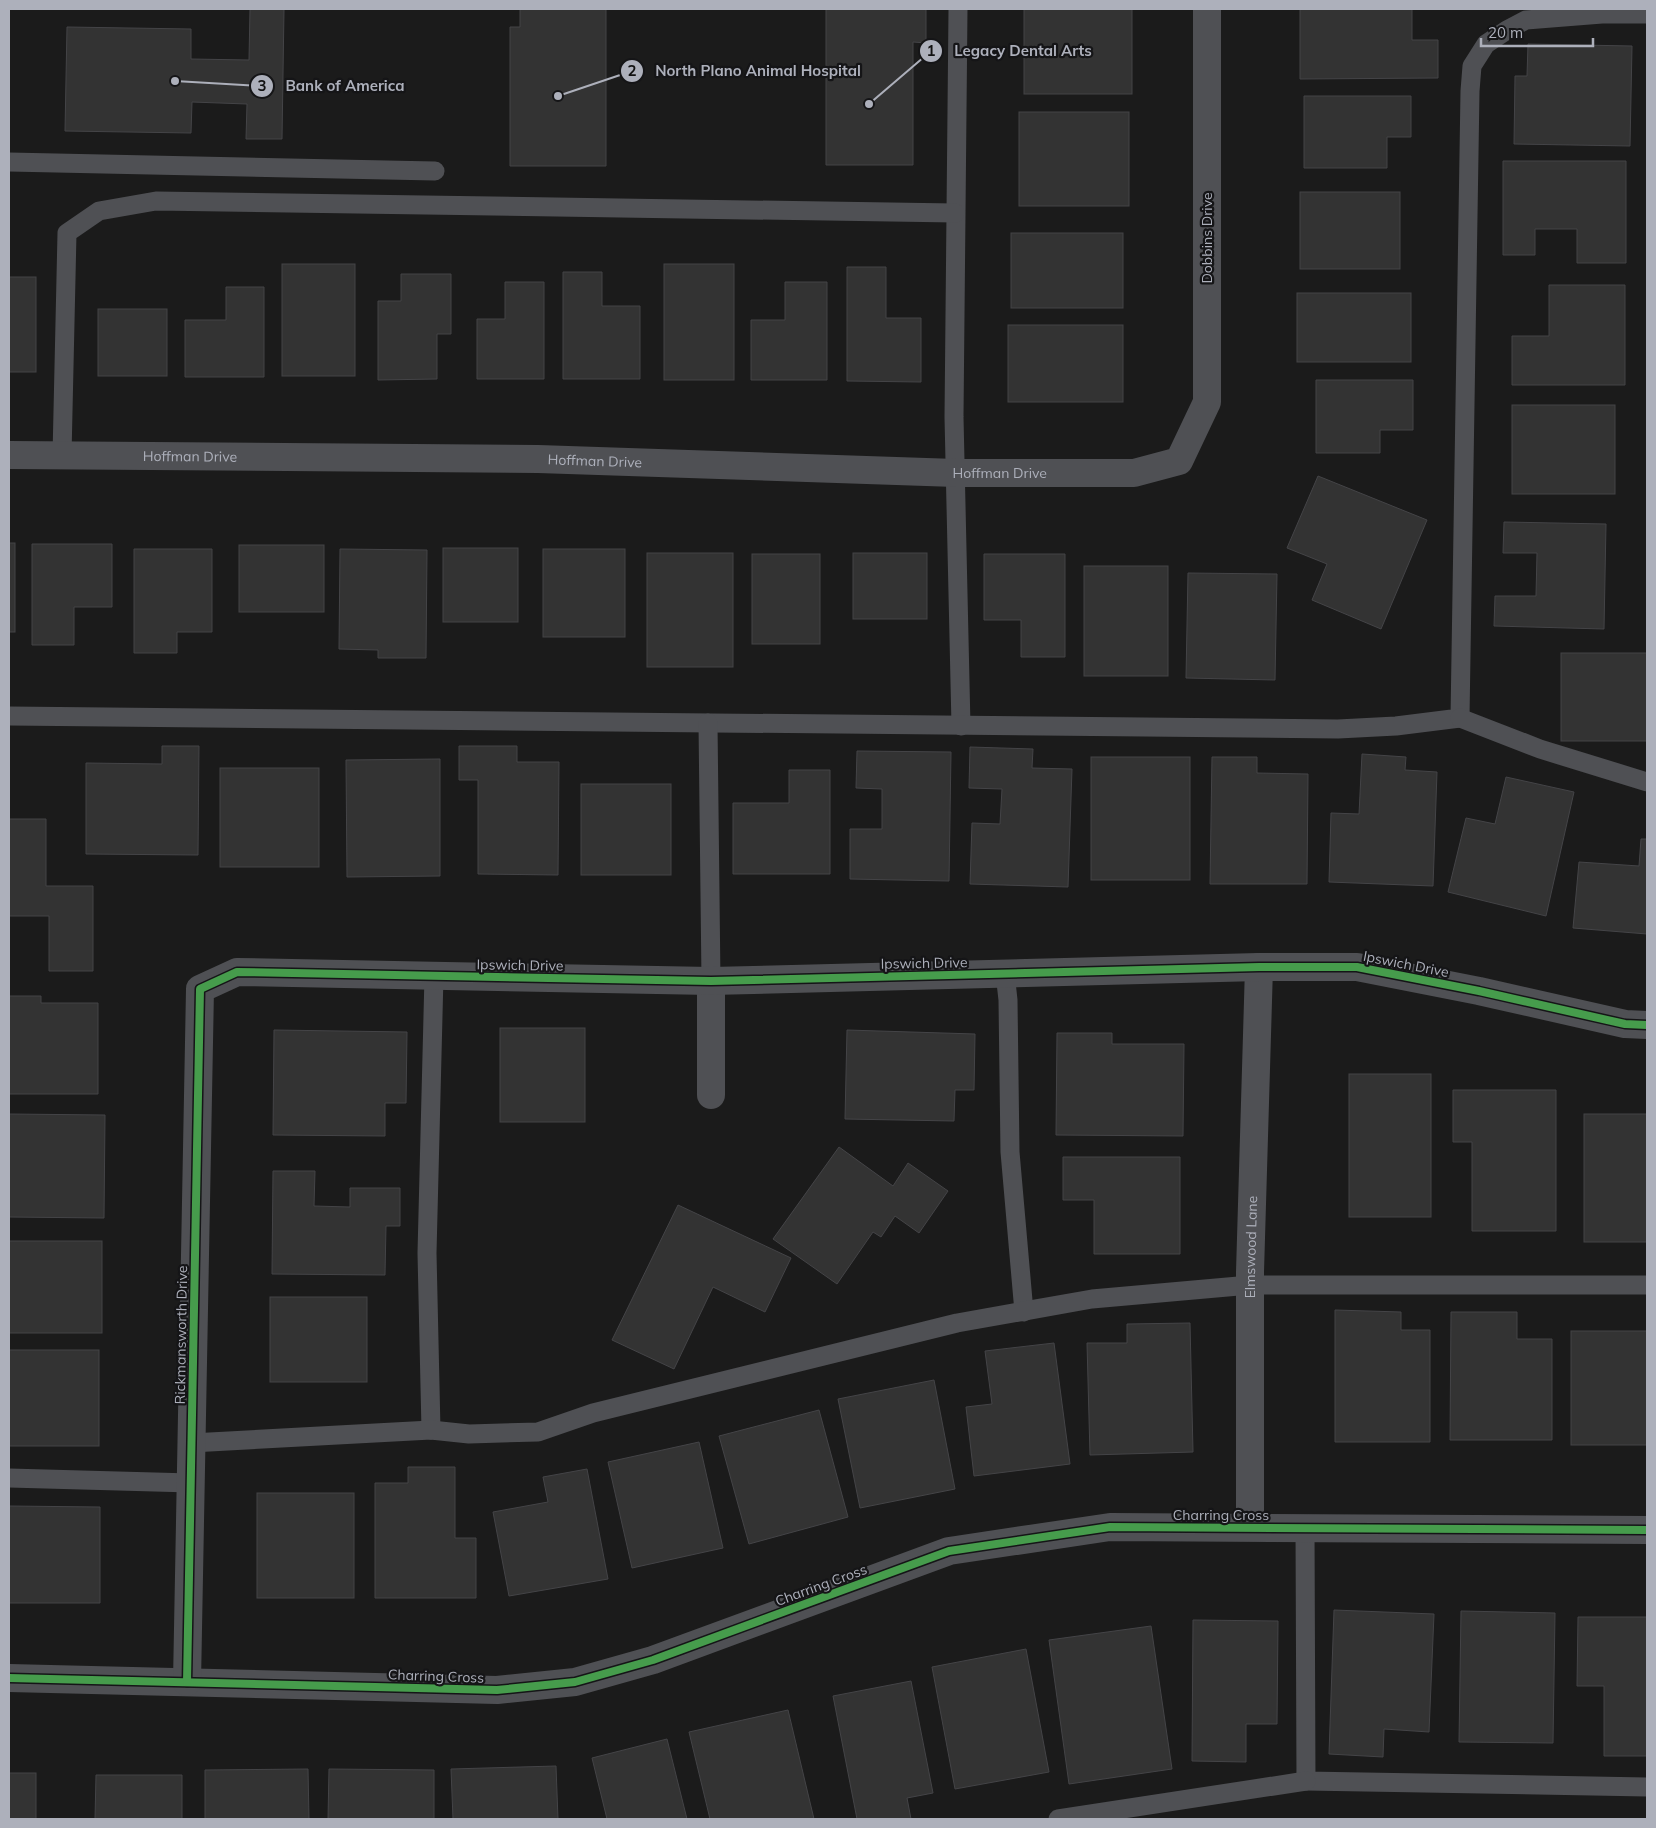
<svg xmlns="http://www.w3.org/2000/svg" width="1656" height="1828" font-family="Mulish,sans-serif">
<style>
.building{fill:#333;stroke:#444447}
.lines{fill:none;stroke-linecap:round;stroke-linejoin:round}
.lane{stroke:#4f5054;stroke-width:19}
.street{stroke:#4f5054;stroke-width:28}
.cycleway-casing{stroke:#151517;stroke-width:11}
.cycleway{stroke:#469c4c;stroke-width:8}
.labels{text-anchor:middle;stroke-width:4.5;stroke-linejoin:round;paint-order:stroke}
.street-label{font-size:14px;fill:#adb0bb;stroke:#151517}
.leader{fill:none;stroke:#adb0bb;stroke-width:2}
.callout-dot{fill:#adb0bb;stroke:#151517;stroke-width:2}
.mark-label{font-size:15px;text-anchor:middle;font-weight:bold;fill:#111}
.callout-label{font-size:15px;text-anchor:middle;font-weight:bold;fill:#adb0bb;stroke:#151517;stroke-width:4.5;stroke-linejoin:round;paint-order:stroke}
</style>
<rect width="100%" height="100%" fill="#1b1b1b"/>
<!-- building -->
<g class="building">
<path d="M250 9H284L282 139H246L247 104 192 102 191 133 65 131 67 27 191 29V59L249 60Z"/>
<path d="M520 9H606V166H510V27H520Z"/>
<path d="M826 9H926V43L913 42V165H826Z"/>
<rect x="1024" y="9" width="108" height="85"/>
<path d="M1300 9H1412V40H1438V78L1300 79Z"/>
<path d="M1528 44 1632 46 1630 146 1514 144 1515 76H1527Z"/>
<path d="M1304 96H1411V137H1387V168H1304Z"/>
<rect x="1019" y="112" width="110" height="94"/>
<path d="M1503 161H1626V263H1577V229H1535V255H1503Z"/>
<rect x="1300" y="192" width="100" height="77"/>
<rect x="1011" y="233" width="112" height="75"/>
<rect x="282" y="264" width="73" height="112"/>
<rect x="664" y="264" width="70" height="116"/>
<path d="M847 267H886V318H921V382L847 381Z"/>
<path d="M563 272H602V306H640V379H563Z"/>
<path d="M401 274H451V334H437V379L378 380V301H401Z"/>
<rect x="9" y="277" width="27" height="95"/>
<path d="M505 282H544V379H477V319H505Z"/>
<path d="M785 282H827V380H751V320H785Z"/>
<path d="M1549 285H1625V385H1512V336H1549Z"/>
<path d="M226 287H264V377H185V320H226Z"/>
<rect x="1297" y="293" width="114" height="69"/>
<rect x="98" y="309" width="69" height="67"/>
<rect x="1008" y="325" width="115" height="77"/>
<path d="M1316 380H1413V430H1380V453H1316Z"/>
<rect x="1512" y="405" width="103" height="89"/>
<path d="M1318 476 1427 520 1381 629 1312 600 1327 564 1287 548Z"/>
<path d="M1504 522 1606 524 1604 629 1494 626 1495 596H1536L1537 553H1503Z"/>
<rect x="9" y="543" width="6" height="89"/>
<path d="M32 544H112V607H74V645H32Z"/>
<rect x="239" y="545" width="85" height="67"/>
<rect x="443" y="548" width="75" height="74"/>
<path d="M134 549H212V632H177V653H134Z"/>
<path d="M340 549 427 550 426 658H378V650L339 649Z"/>
<rect x="543" y="549" width="82" height="88"/>
<rect x="647" y="553" width="86" height="114"/>
<rect x="853" y="553" width="74" height="66"/>
<rect x="752" y="554" width="68" height="90"/>
<path d="M984 554H1065V657H1021V620H984Z"/>
<rect x="1084" y="566" width="84" height="110"/>
<path d="M1188 573 1277 574 1275 680 1186 678Z"/>
<rect x="1561" y="653" width="86" height="88"/>
<path d="M162 746H199L198 855 86 854V763L162 764Z"/>
<path d="M459 746H517V762H559L558 875 478 874V780H459Z"/>
<path d="M970 747 1033 749 1032 768 1072 769 1068 887 970 884 972 823 1000 824 1002 789 969 788Z"/>
<path d="M857 751 951 752 949 881 850 879V829H882V789L856 788Z"/>
<path d="M1362 754 1406 757 1405 770 1437 772 1433 886 1329 882 1331 813 1359 814Z"/>
<rect x="1091" y="757" width="99" height="123"/>
<path d="M1212 757H1257V773L1308 774 1307 884H1210Z"/>
<path d="M440 759V876L347 877 346 760Z"/>
<rect x="220" y="768" width="99" height="99"/>
<path d="M789 770H830V874H733V803H789Z"/>
<path d="M1506 777 1574 792 1546 916 1448 892 1466 818 1495 824Z"/>
<rect x="581" y="784" width="90" height="91"/>
<path d="M9 819H46V886H93V971H49V916H9Z"/>
<path d="M1641 839H1647V934L1573 928 1579 862 1639 866Z"/>
<path d="M9 996H41V1003H98V1094H9Z"/>
<rect x="500" y="1028" width="85" height="94"/>
<path d="M274 1030 407 1032 406 1103H385V1136L273 1135Z"/>
<path d="M847 1030 975 1034 974 1090H955L954 1121 845 1119Z"/>
<path d="M1057 1033H1112V1044H1184L1183 1136 1056 1135Z"/>
<rect x="1349" y="1074" width="82" height="143"/>
<path d="M1453 1090H1556V1231H1472V1142H1453Z"/>
<path d="M9 1114 105 1115 104 1218 9 1217Z"/>
<rect x="1584" y="1114" width="63" height="128"/>
<path d="M839 1147 893 1186 908 1163 948 1191 919 1233 895 1216 881 1237 873 1232 837 1284 773 1239Z"/>
<path d="M1063 1157H1180V1254H1094V1200H1063Z"/>
<path d="M273 1171H315L314 1206 350 1207V1188H400V1226H386L385 1275 272 1274Z"/>
<path d="M678 1205 791 1258 765 1312 713 1287 674 1369 612 1340Z"/>
<rect x="9" y="1241" width="93" height="92"/>
<rect x="270" y="1297" width="97" height="85"/>
<path d="M1335 1310 1401 1312V1330H1430V1442H1335Z"/>
<path d="M1451 1312H1517V1339H1552V1440H1450Z"/>
<path d="M1190 1323 1193 1452 1090 1455 1087 1343H1127V1324Z"/>
<rect x="1571" y="1331" width="76" height="114"/>
<path d="M1054 1343 1070 1464 974 1476 966 1407 992 1404 985 1351Z"/>
<rect x="9" y="1350" width="90" height="96"/>
<path d="M934 1380 955 1489 860 1508 838 1399Z"/>
<path d="M819 1410 848 1517 749 1544 719 1436Z"/>
<path d="M699 1442 723 1548 632 1568 608 1462Z"/>
<path d="M408 1467H455V1538H476V1598H375V1483H408Z"/>
<path d="M587 1469 608 1579 509 1596 493 1512 548 1502 543 1477Z"/>
<rect x="257" y="1493" width="97" height="105"/>
<path d="M9 1506 100 1507V1603H9Z"/>
<path d="M1334 1610 1434 1614 1429 1732 1384 1729 1383 1757 1329 1754Z"/>
<path d="M1461 1611 1555 1613 1553 1743 1459 1742Z"/>
<path d="M1578 1617H1647V1756H1604V1686H1577Z"/>
<path d="M1193 1620 1278 1621 1277 1724H1246V1762L1192 1761Z"/>
<path d="M1151 1626 1172 1769 1069 1784 1049 1640Z"/>
<path d="M1026 1649 1049 1772 955 1789 932 1667Z"/>
<path d="M911 1681 933 1793 907 1798 911 1819H857L833 1696Z"/>
<path d="M788 1710 814 1819H710L689 1732Z"/>
<path d="M667 1739 687 1819H607L592 1758Z"/>
<path d="M556 1766 558 1819H453L451 1769Z"/>
<path d="M308 1769 309 1819H205V1770Z"/>
<path d="M329 1769 434 1770V1819H328Z"/>
<rect x="9" y="1773" width="27" height="46"/>
<path d="M96 1775H182V1819H95Z"/>
</g>
<g class="lines">
<!-- lane -->
<g class="lane">
<path d="M958 9 954 417 961 726"/>
<path d="M9 162 435 171"/>
<path d="M62 456 67 233 99 211 156 201 955 213"/>
<path d="M9 716 1338 729 1396 726 1460 718 1470 91 1472 66 1486 44 1507 30 1526 20 1602 14H1647"/>
<path d="M1460 718 1540 749 1647 782"/>
<path d="M708 723 711 981"/>
<path d="M1005 973 1008 1000 1010 1152 1024 1312"/>
<path d="M431 1430 427 1253 434 976"/>
<path d="M191 1443 431 1430 469 1434 538 1432 593 1413 957 1323 1092 1299 1250 1285H1647"/>
<path d="M9 1478 191 1483"/>
<path d="M1305 1528 1306 1781 1647 1787"/>
<path d="M1058 1819 1306 1781"/>
</g>
<!-- street -->
<g class="street">
<path id="s1" d="M9 455 538 459 956 473H1134L1179 461 1207 402V9"/>
<path d="M711 981V1095"/>
<path id="s2" d="M1250 1527V1272L1259 967"/>
<path d="M9 1678 497 1690 575 1682 653 1660 949 1551 1110 1527 1647 1530"/>
<path d="M187 1682 200 989 237 972 711 981 1259 967H1357L1479 991 1625 1024 1647 1025"/>
</g>
<!-- cycleway casing -->
<g class="cycleway-casing">
<g id="cycleway">
<path d="M9 1678 497 1690 575 1682 653 1660 949 1551 1110 1527 1647 1530"/>
<path d="M187 1682 200 989 237 972 711 981 1259 967H1357L1479 991 1625 1024 1647 1025"/>
</g>
</g>
<!-- cycleway -->
<use href="#cycleway" class="cycleway"/>
</g>
<g class="labels">
<!-- street labels -->
<g class="street-label">
<text transform="translate(1207 238) rotate(-90)" y="5">Dobbins Drive</text>
<text dy="5" stroke="none"><textPath href="#s1" startOffset="181">Hoffman Drive</textPath></text>
<text dy="5" stroke="none"><textPath href="#s1" startOffset="586">Hoffman Drive</textPath></text>
<text dy="5" stroke="none"><textPath href="#s1" startOffset="991">Hoffman Drive</textPath></text>
<text transform="translate(924 963) rotate(-1)" y="5">Ipswich Drive</text>
<text transform="translate(1406 964) rotate(11)" y="5">Ipswich Drive</text>
<text transform="translate(520 965) rotate(1)" y="5">Ipswich Drive</text>
<text dy="5" stroke="none"><textPath href="#s2" startOffset="280">Elmswood Lane</textPath></text>
<text transform="translate(181 1335) rotate(-89)" y="5">Rickmansworth Drive</text>
<text x="1221" y="1520">Charring Cross</text>
<text transform="translate(821 1585) rotate(-20)" y="5">Charring Cross</text>
<text transform="translate(436 1676) rotate(2)" y="5">Charring Cross</text>
</g>
</g>
<!-- callouts -->
<path class="leader" d="M869 104L931 51M558 96L632 71M175 81L262 86"/>
<g class="callout-dot">
<circle cx="869" cy="104" r="5"/>
<circle cx="558" cy="96" r="5"/>
<circle cx="175" cy="81" r="5"/>
<circle cx="931" cy="51" r="12"/>
<circle cx="632" cy="71" r="12"/>
<circle cx="262" cy="86" r="12"/>
</g>
<g class="mark-label">
<text x="931" y="56">1</text>
<text x="632" y="76">2</text>
<text x="262" y="91">3</text>
</g>
<g class="callout-label">
<text x="1023" y="56">Legacy Dental Arts</text>
<text x="758" y="76">North Plano Animal Hospital</text>
<text x="345" y="91">Bank of America</text>
</g>
<!-- border -->
<rect width="1656" height="1828" fill="none" stroke="#adb0bb" stroke-width="20"/>
<!-- scale -->
<path d="M1481 38v8h112v-8" fill="none" stroke="#adb0bb" stroke-width="2.5"/>
<text x="1488" y="38" font-size="15" fill="#adb0bb" stroke="#151517" stroke-width="4" paint-order="stroke">20 m</text>
</svg>
